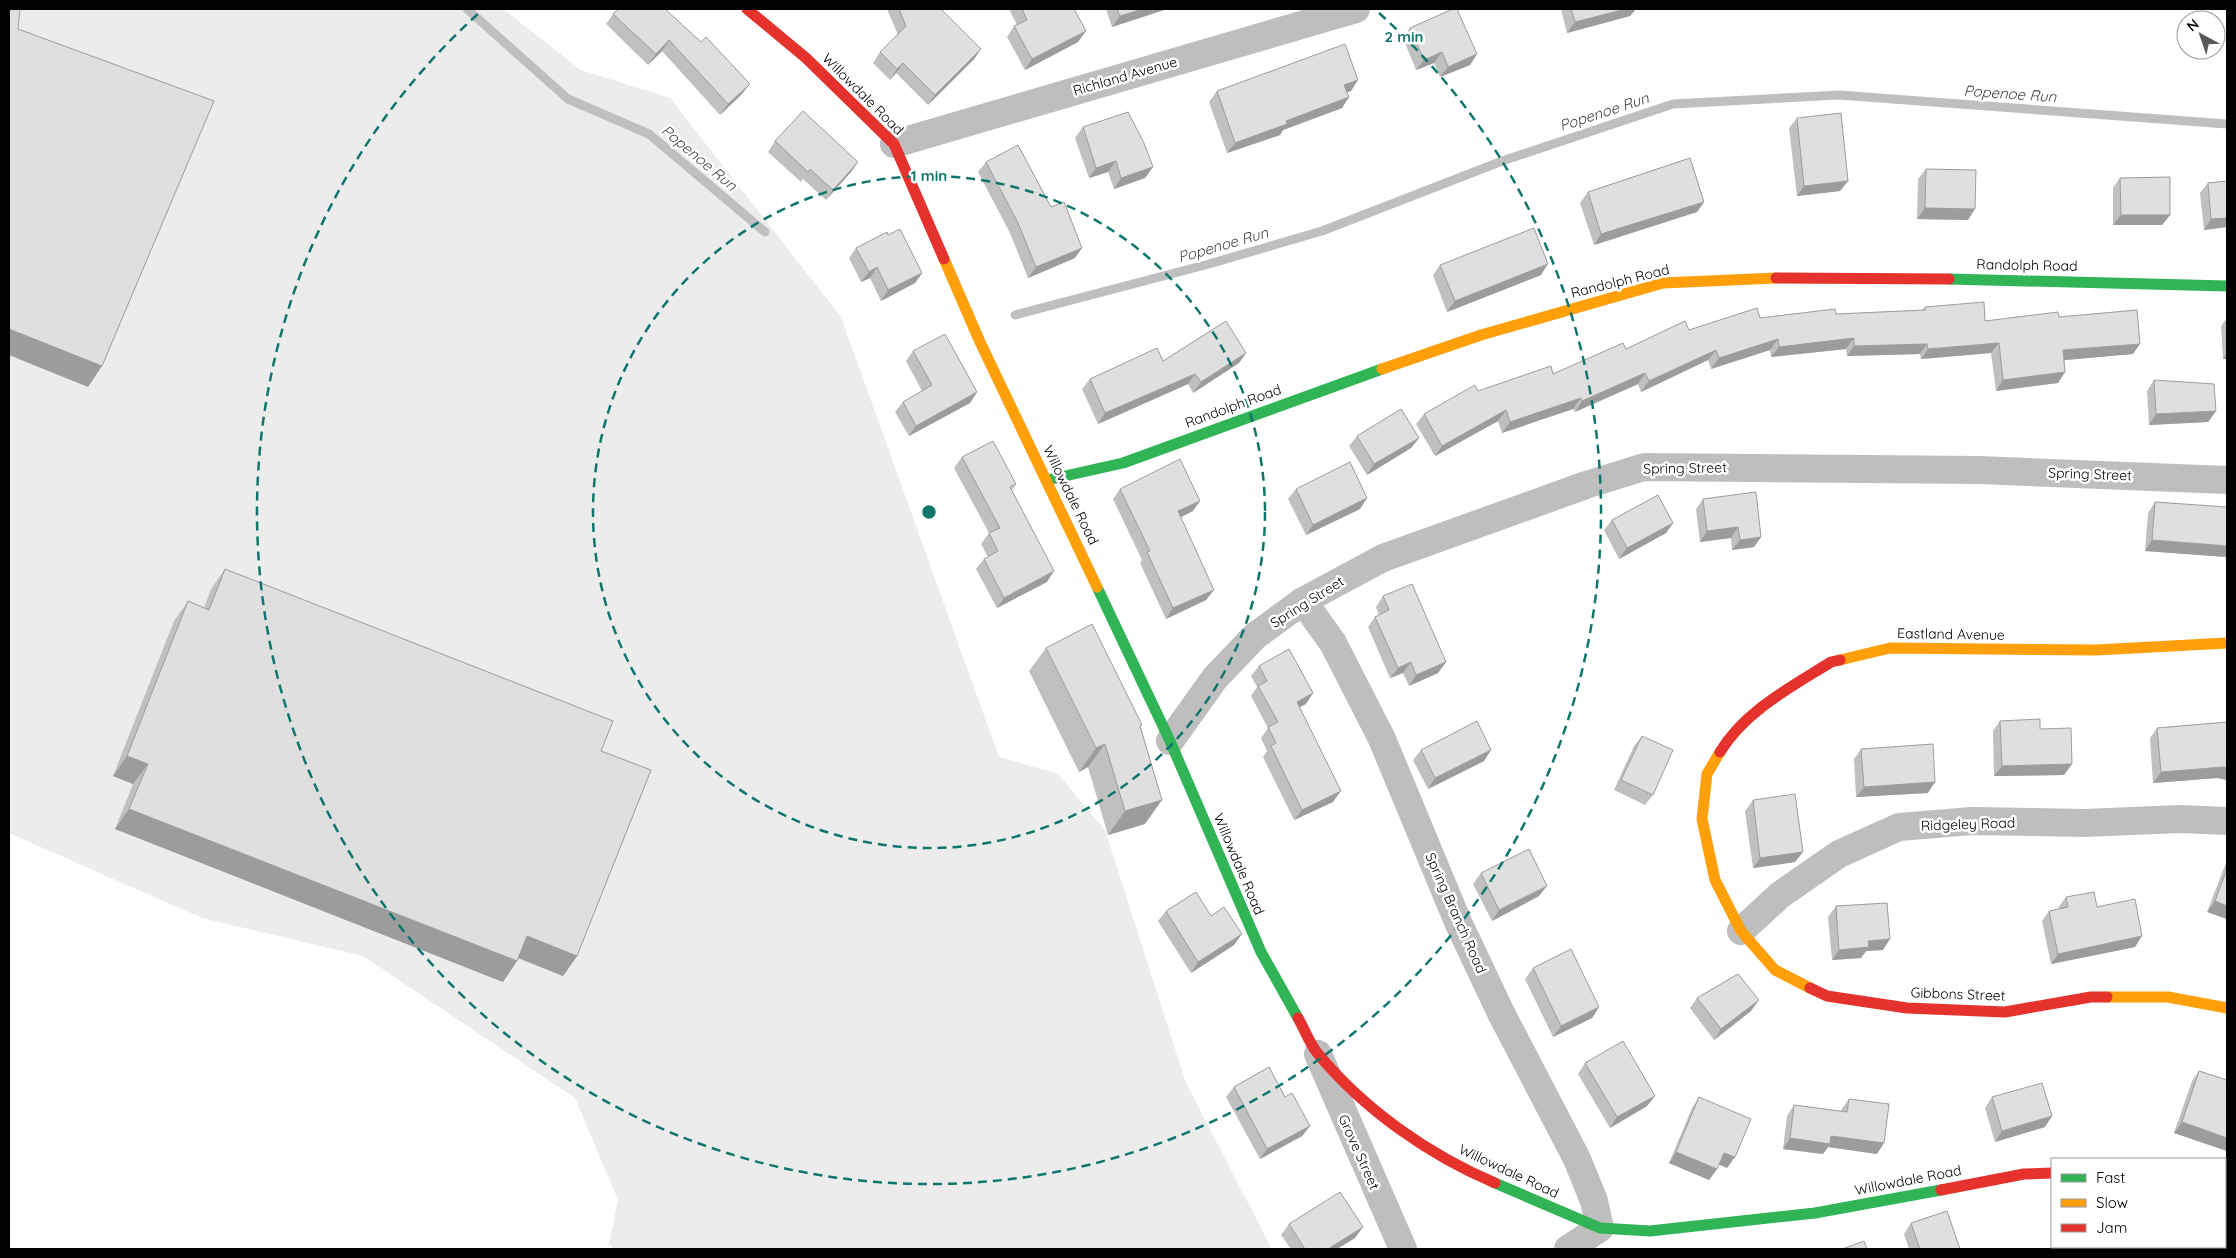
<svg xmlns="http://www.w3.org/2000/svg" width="2236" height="1258" font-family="Quicksand,sans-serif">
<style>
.green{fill:#ececec}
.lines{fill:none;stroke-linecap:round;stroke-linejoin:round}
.stream{stroke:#bfbfbf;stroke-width:9}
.street{stroke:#bebebe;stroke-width:28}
.fast{stroke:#30b455;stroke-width:11}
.slow{stroke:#ff9f0a;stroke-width:11}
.jam{stroke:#e5322d;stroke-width:11}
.wall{fill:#c0c0c0}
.shaded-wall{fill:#9c9c9c}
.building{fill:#dfdfdf;stroke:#9c9c9c}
.ring{fill:none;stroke:#0f766e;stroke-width:2.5;stroke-dasharray:9 6}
.labels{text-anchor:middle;stroke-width:5;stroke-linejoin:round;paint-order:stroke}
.street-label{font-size:14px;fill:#000;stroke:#fff}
.water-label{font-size:15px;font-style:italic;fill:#444;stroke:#fff}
.centre{fill:#0f766e;stroke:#fff;stroke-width:2.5}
.ring-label{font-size:15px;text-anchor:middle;font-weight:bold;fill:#0f766e;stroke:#fff;stroke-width:5;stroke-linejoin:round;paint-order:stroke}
</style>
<rect width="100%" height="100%" fill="#fff"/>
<!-- green -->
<path class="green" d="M9 9H503L581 70 670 98 841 317 999 757 1058 774 1105 830 1186 1083 1272 1249H614L609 1244 618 1200 575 1098 363 956 202 918 9 833Z"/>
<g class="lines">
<!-- stream -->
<g class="stream">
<path d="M467 9 568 99 649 134 765 232"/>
<path d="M1015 315 1209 264 1322 231 1505 160 1673 104 1839 95 2227 124"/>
</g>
<!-- street -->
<g class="street">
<path d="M894 144 1356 9"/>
<path d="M1303 601 1333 643 1382 739 1458 922 1501 1013 1577 1159 1594 1201 1600 1228 1568 1249"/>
<path d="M1170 741 1215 678 1255 636 1303 601 1383 558 1586 485 1644 467 1979 470 2227 480"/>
<path d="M1741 931 1780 895 1839 854 1899 827 1972 821 2084 823 2180 819 2227 821"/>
<path d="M1318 1054 1403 1249"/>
</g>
<!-- fast -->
<g class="fast">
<path d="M1949 279 2227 286"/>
<path d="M1047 480 1123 463 1382 369"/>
<path d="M1097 587 1170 741 1261 952 1298 1018"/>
<path d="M1495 1183 1600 1228 1650 1231 1815 1213 1941 1190"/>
</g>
<!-- slow -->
<g class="slow">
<path d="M944 259 980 342 1097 587"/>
<path d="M1382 369 1481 335 1663 283 1776 278"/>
<path d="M1840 660 1890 648 2096 650 2227 643"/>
<path d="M1720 752 1707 774 1702 819 1715 880 1741 931 1775 970 1810 988"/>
<path d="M2107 997H2168L2227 1008"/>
<path d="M2225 1213 2227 1214"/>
</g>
<!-- jam -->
<g class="jam">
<path d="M747 9 806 58 894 144 944 259"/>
<path d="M1776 278 1949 279"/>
<path d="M1720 752C1745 711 1791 687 1831 662L1840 660"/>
<path d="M1810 988 1827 996 1907 1008 2005 1012 2091 997H2107"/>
<path d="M1298 1018C1305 1030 1310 1045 1319 1055 1365 1110 1429 1155 1495 1183"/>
<path d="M1941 1190 2024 1174 2052 1173"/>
</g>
</g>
<!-- wall -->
<g class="wall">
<path d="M887 9H941L981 49 974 59 928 105 896 73 890 80 873 63 880 52 898 35Z"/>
<path d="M1009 9H1074L1078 42 1025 70 1007 37 1014 26 1017 25Z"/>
<path d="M1106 9H1167L1112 27Z"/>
<path d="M1561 9H1636L1630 16 1567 33Z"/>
<path d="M613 14 701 42 742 94 720 115 662 51 648 65 606 24Z"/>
<path d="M1410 28 1477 54 1470 65 1440 77 1434 63 1416 70 1403 38Z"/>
<path d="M1217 91H1351L1347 92 1349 97 1342 108 1283 130 1280 135 1227 153 1209 102Z"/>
<path d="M1797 118 1848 181 1840 191 1797 196 1789 128Z"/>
<path d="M1083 127 1153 167 1145 178 1114 189 1108 172 1089 178 1075 138Z"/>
<path d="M775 141 858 162 851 172 826 200 803 179 801 182 768 152Z"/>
<path d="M986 162 1075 258 1028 278 1010 233 978 172Z"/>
<path d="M1926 169 1968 220 1917 219 1918 179Z"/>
<path d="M2120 178 2170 215 2162 225H2113V188Z"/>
<path d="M2227 181V227L2204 230 2200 193 2208 183Z"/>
<path d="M1588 192 1704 202 1697 212 1594 245 1580 203Z"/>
<path d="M888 235 922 273 915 283 881 301 870 278 861 282 849 258 856 248Z"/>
<path d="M1440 265 1541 275 1447 312 1433 275Z"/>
<path d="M1925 307 1985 321 2059 317 2133 354 2064 360 2065 372 2058 383 1996 391 1991 353 1921 359 1920 354 1847 356 1846 349 1771 357 1770 350 1711 369 1708 360 1641 392 1638 384 1575 412 1573 409 1502 433 1498 421 1435 456 1416 424 1424 414 1478 391 1553 374 1626 349 1689 330 1760 318 1836 314 1922 310Z"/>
<path d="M2227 318V359H2223L2221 326Z"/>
<path d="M913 351 977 392 970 403 909 436 895 412 903 402 922 391 906 361Z"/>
<path d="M1246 353 1239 363 1193 393 1188 384 1098 424 1082 389 1090 379 1163 361Z"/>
<path d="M2154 380 2216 411 2208 422 2149 425 2147 391Z"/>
<path d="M1357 436 1419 438 1411 448 1367 475 1349 446Z"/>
<path d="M962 457 1016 484 1012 490 1047 582 997 608 976 569 984 559 988 557 981 544 989 533 954 468Z"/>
<path d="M1120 489 1193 511 1181 517 1206 600 1166 619 1140 563 1142 560 1113 499Z"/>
<path d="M1296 489 1367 498 1360 509 1306 535 1288 499Z"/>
<path d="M1703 499 1761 537 1754 547 1732 550 1731 538 1700 542 1696 509Z"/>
<path d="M2155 502 2227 557 2145 551 2148 513Z"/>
<path d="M1612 520 1673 523 1666 533 1619 559 1604 530Z"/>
<path d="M225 569 601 751 577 956 563 976 519 958 503 982 115 829 133 784 113 776 174 621 188 601 204 608 211 589Z"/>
<path d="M1383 596 1446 662 1438 673 1409 686 1403 673 1390 678 1368 627 1375 617 1379 615 1376 607Z"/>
<path d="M1046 648 1141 727 1145 824 1108 835 1088 767 1079 772 1029 671Z"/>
<path d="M1259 666 1306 704 1300 707 1333 802 1294 820 1263 757 1267 751 1261 738 1268 728 1251 696 1257 687 1251 676Z"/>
<path d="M2000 721 2040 729 2064 775 1994 776 1993 731Z"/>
<path d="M2227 722V780L2217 778 2153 783 2150 738 2157 728Z"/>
<path d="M1642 736 1653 795 1645 805 1614 790 1634 746Z"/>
<path d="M1861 749 1928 793 1856 797 1854 759Z"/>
<path d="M1421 750H1491L1484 761 1428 789 1413 760Z"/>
<path d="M1753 800 1803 852 1795 862 1753 868 1745 811Z"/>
<path d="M2227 860V919L2207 912Z"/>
<path d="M1481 873 1539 896 1492 921 1473 884Z"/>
<path d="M2066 897 2135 947 2051 964 2042 921 2049 911 2059 909 2058 908Z"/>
<path d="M1836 906 1883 950 1866 951 1861 958 1832 960 1828 917Z"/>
<path d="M1166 911 1211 916 1234 945 1191 973 1158 921Z"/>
<path d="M1533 968 1599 1007 1592 1018 1553 1037 1525 979Z"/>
<path d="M1697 998 1751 1011 1714 1040 1690 1008Z"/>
<path d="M1585 1063 1655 1096 1647 1106 1610 1128 1578 1074Z"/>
<path d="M2199 1071 2227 1080V1151L2174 1133 2192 1081Z"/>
<path d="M1234 1087 1285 1097 1310 1126 1302 1136 1260 1159 1226 1097Z"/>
<path d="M1699 1097 1727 1168 1719 1164 1717 1169 1709 1180 1669 1163 1692 1108Z"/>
<path d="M1992 1097 2045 1127 1995 1142 1985 1108Z"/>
<path d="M1849 1099 1877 1154 1828 1147 1823 1154 1783 1149 1787 1116 1794 1105 1841 1111V1110Z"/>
<path d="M1911 1223 1960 1249H1909L1904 1234Z"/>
<path d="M1289 1224 1355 1238 1337 1249H1291L1281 1235Z"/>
<rect x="2063" y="1247" width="109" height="2"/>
</g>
<!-- shaded-wall -->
<g class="shaded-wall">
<path d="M1143 9H1167L1112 27 1120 16Z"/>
<path d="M1626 9H1636L1630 16 1567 33 1575 22Z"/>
<path d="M1086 31 1078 42 1025 70 1032 59Z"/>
<path d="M669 40 662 51 648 65 656 54Z"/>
<path d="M981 49 974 59 928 105 935 95Z"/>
<path d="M1442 52 1434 63 1416 70 1424 60Z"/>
<path d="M1477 54 1470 65 1440 77 1448 67Z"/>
<path d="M903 63 896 73 890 80 897 69Z"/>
<path d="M1358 80 1351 91 1337 96 1344 85Z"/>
<path d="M750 84 742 94 720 115 728 104Z"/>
<path d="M1349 97 1342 108 1283 130 1280 135 1227 153 1235 143 1286 121Z"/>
<path d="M1116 161 1108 172 1089 178 1096 168Z"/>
<path d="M858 162 851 172 826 200 833 190Z"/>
<path d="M1153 167 1145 178 1114 189 1121 178Z"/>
<path d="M1848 181 1840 191 1797 196 1804 186Z"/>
<path d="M1704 202 1697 212 1594 245 1601 234Z"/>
<path d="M1925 208 1975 209 1968 220 1917 219Z"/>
<path d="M2121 215H2170L2162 225H2113Z"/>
<path d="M2227 218V227L2204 230 2211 219Z"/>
<path d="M1082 248 1075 258 1028 278 1036 267Z"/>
<path d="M1548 264 1541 275 1447 312 1455 301Z"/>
<path d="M877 267 870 278 861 282 869 272Z"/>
<path d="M922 273 915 283 881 301 888 290Z"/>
<path d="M9 329 102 366 88 387 9 355Z"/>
<path d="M1854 338 1846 349 1771 357 1779 347Z"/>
<path d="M1778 339 1770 350 1711 369 1719 358Z"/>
<path d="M1999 343 1991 353 1921 359 1928 349Z"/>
<path d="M1927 344 1920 354 1847 356 1854 346Z"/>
<path d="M2140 344 2133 354 2055 361 2063 350Z"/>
<path d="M1716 350 1708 360 1641 392 1649 381Z"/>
<path d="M1246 353 1239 363 1193 393 1201 382Z"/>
<path d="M2227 353V359H2223Z"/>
<path d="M2065 372 2058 383 1996 391 2003 380Z"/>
<path d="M1645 373 1638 384 1575 412 1582 401Z"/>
<path d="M1195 374 1188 384 1098 424 1105 413Z"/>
<path d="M977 392 970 403 909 436 916 426Z"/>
<path d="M1581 398 1573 409 1502 433 1510 422Z"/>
<path d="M1506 410 1498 421 1435 456 1442 446Z"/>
<path d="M2216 411 2208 422 2149 425 2156 414Z"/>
<path d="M1419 438 1411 448 1367 475 1374 464Z"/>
<path d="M1367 498 1360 509 1306 535 1313 525Z"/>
<path d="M1200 501 1193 511 1171 522 1178 511Z"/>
<path d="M1673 523 1666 533 1619 559 1627 548Z"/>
<path d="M1738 527 1731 538 1700 542 1707 531Z"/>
<path d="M1761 537 1754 547 1732 550 1740 540Z"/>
<path d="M2152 540 2227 546V557L2145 551Z"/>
<path d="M1054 571 1047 582 997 608 1004 598Z"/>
<path d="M1214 590 1206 600 1166 619 1173 608Z"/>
<path d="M1411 662 1403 673 1390 678 1398 668Z"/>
<path d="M1446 662 1438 673 1409 686 1416 675Z"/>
<path d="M1313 693 1306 704 1290 712 1297 702Z"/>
<path d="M1105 744 1088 767 1079 772 1096 748Z"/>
<path d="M1491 750 1484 761 1428 789 1435 778Z"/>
<path d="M127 756 148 764 133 784 113 776Z"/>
<path d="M2072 764 2064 775 1994 776 2002 766Z"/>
<path d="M2224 767 2227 768V780L2217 778 2153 783 2161 772Z"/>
<path d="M1935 782 1928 793 1856 797 1864 787Z"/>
<path d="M1341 791 1333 802 1294 820 1302 810Z"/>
<path d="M1162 800 1145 824 1108 835 1125 811Z"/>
<path d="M129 809 517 961 503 982 115 829Z"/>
<path d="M1803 852 1795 862 1753 868 1760 858Z"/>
<path d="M1547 886 1539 896 1492 921 1499 910Z"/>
<path d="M2215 901 2227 906V919L2207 912Z"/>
<path d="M1242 934 1234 945 1191 973 1198 962Z"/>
<path d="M527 936 577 956 563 976 513 956Z"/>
<path d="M2142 936 2135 947 2051 964 2058 954Z"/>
<path d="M1890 939 1883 950 1866 951 1861 958 1832 960 1839 950 1868 941Z"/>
<path d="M1759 1000 1751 1011 1714 1040 1721 1029Z"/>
<path d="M1599 1007 1592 1018 1553 1037 1561 1026Z"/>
<path d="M1655 1096 1647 1106 1610 1128 1617 1117Z"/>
<path d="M2052 1116 2045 1127 1995 1142 2002 1131Z"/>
<path d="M2182 1122 2227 1138V1151L2174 1133Z"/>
<path d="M1310 1126 1302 1136 1260 1159 1267 1149Z"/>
<path d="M1831 1136 1884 1143 1877 1154 1828 1147 1823 1154 1783 1149 1790 1138Z"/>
<path d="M1676 1152 1717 1169 1709 1180 1669 1163Z"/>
<path d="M1724 1153 1735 1157 1727 1168 1716 1163Z"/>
<path d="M1363 1227 1355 1238 1337 1249H1328Z"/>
</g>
<!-- building -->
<g class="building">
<path d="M9 9H20L18 29 214 101 102 366 9 329Z"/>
<path d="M618 9H665L701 42 706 37 750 84 728 104 669 40 656 54 613 14Z"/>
<path d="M899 9H941L981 49 935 95 903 63 897 69 880 52 906 26Z"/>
<path d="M1022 9H1074L1086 31 1032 59 1014 26 1027 20Z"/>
<path d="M1117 9H1143L1120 16Z"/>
<path d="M1453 9H1457L1477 54 1448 67 1442 52 1424 60 1410 28Z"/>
<path d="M1571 9H1626L1575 22Z"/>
<path d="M1345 44 1358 80 1344 85 1349 97 1286 121 1287 124 1235 143 1217 91Z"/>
<path d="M803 111 858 162 833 190 810 169 808 172 775 141Z"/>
<path d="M1128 112 1144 143 1153 167 1121 178 1116 161 1096 168 1083 127Z"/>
<path d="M1841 113 1848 181 1804 186 1797 118Z"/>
<path d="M1018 145 1051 207 1064 202 1082 248 1036 267 1018 223 986 162Z"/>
<path d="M1690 158 1704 202 1601 234 1588 192Z"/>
<path d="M1926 169 1976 170 1975 209 1925 208Z"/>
<path d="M2170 177V215H2121L2120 178Z"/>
<path d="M2227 181V218L2211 219 2208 183Z"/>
<path d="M1534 228 1548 264 1455 301 1440 265Z"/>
<path d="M900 229 922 273 888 290 877 267 869 272 856 248 887 232 888 235Z"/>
<path d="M1984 302 1985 321 2058 312 2059 317 2137 310 2140 344 2063 350 2065 372 2003 380 1999 343 1928 349 1927 344 1854 346V338L1779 347 1778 339 1719 358 1716 350 1649 381 1645 373 1582 401 1581 398 1510 422 1506 410 1442 446 1424 414 1475 385 1478 391 1551 366 1553 374 1623 343 1626 349 1685 321 1689 330 1757 308 1760 318 1835 309 1836 314 1925 310V307Z"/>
<path d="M1226 321 1246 353 1201 382 1195 374 1105 413 1090 379 1157 348 1163 361Z"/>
<path d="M945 334 977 392 916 426 903 402 932 385 913 351Z"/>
<path d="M2154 380 2214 384 2216 411 2156 414Z"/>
<path d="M1401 409 1419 438 1374 464 1357 436Z"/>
<path d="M993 441 1016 484 1010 487 1054 571 1004 598 984 559 998 551 989 533 1000 528 962 457Z"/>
<path d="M1180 459 1200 501 1178 511 1214 590 1173 608 1147 552 1150 551 1120 489Z"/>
<path d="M1350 462 1367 498 1313 525 1296 489Z"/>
<path d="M1756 492 1761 537 1740 540 1738 527 1707 531 1703 499Z"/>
<path d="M1658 495 1673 523 1627 548 1612 520Z"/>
<path d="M2155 502 2227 507V546L2152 540Z"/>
<path d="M225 569 613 721 601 751 651 770 577 956 527 936 517 961 129 809 148 764 127 756 188 601 209 610Z"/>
<path d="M1412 584 1446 662 1416 675 1411 662 1398 668 1375 617 1389 610 1383 596Z"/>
<path d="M1092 624 1142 725 1140 726 1162 800 1125 811 1105 744 1096 748 1046 648Z"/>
<path d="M1289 649 1313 693 1297 702 1341 791 1302 810 1271 746 1276 743 1268 727 1278 722 1258 686 1267 681 1259 666Z"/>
<path d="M2040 719V729L2071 728 2072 764 2002 766 2000 721Z"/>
<path d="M1477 721 1491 750 1435 778 1421 750Z"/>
<path d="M2227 722V768L2224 767 2161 772 2157 728Z"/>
<path d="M1642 736 1673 750 1653 795 1621 780Z"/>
<path d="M1933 744 1935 782 1864 787 1861 749Z"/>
<path d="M1795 794 1803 852 1760 858 1753 800Z"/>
<path d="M1529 849 1547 886 1499 910 1481 873Z"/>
<path d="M2227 869V906L2215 901Z"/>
<path d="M1196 892 1211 916 1224 907 1242 934 1198 962 1166 911Z"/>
<path d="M2094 892 2097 907 2135 899 2142 936 2058 954 2049 911 2068 907 2066 897Z"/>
<path d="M1887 903 1890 939 1868 941 1869 947 1839 950 1836 906Z"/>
<path d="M1571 949 1599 1007 1561 1026 1533 968Z"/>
<path d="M1738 974 1759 1000 1721 1029 1697 998Z"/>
<path d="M1623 1041 1655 1096 1617 1117 1585 1063Z"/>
<path d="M1269 1067 1285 1097 1292 1093 1310 1126 1267 1149 1234 1087Z"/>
<path d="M2199 1071 2227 1080V1138L2182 1122Z"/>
<path d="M2042 1083 2052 1116 2002 1131 1992 1097Z"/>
<path d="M1699 1097 1751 1119 1735 1157 1724 1153 1717 1169 1676 1152Z"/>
<path d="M1849 1099 1889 1104 1884 1143 1831 1136 1830 1144 1790 1138 1794 1105 1847 1112Z"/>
<path d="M1340 1192 1363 1227 1328 1249H1305L1289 1224Z"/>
<path d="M1947 1211 1960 1249H1920L1911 1223Z"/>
<path d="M1864 1241 1867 1249H1842Z"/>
<path d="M2073 1247H2172V1249H2124V1248L2119 1249H2073Z"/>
</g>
<!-- distance rings -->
<g class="ring">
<circle cx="929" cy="512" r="336"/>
<path d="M1379 13A672 672 0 1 1 479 13"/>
</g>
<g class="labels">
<!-- street labels -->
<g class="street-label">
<text transform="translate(1125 76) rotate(-16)" y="5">Richland Avenue</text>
<text transform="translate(863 94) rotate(45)" y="5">Willowdale Road</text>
<text transform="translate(2027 265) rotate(1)" y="5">Randolph Road</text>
<text transform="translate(1620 281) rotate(-14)" y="5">Randolph Road</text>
<text transform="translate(1233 406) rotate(-20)" y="5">Randolph Road</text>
<text transform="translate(1685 468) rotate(-1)" y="5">Spring Street</text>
<text transform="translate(2090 474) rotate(2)" y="5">Spring Street</text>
<text transform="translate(1071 495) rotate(64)" y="5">Willowdale Road</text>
<text transform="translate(1307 602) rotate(-32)" y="5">Spring Street</text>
<text transform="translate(1951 634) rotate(1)" y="5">Eastland Avenue</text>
<text transform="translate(1968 824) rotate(-2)" y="5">Ridgeley Road</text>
<text transform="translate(1239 864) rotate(67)" y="5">Willowdale Road</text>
<text transform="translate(1456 913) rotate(66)" y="5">Spring Branch Road</text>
<text transform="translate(1958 994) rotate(2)" y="5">Gibbons Street</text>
<text transform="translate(1359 1152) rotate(66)" y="5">Grove Street</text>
<text transform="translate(1509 1171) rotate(25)" y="5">Willowdale Road</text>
<text transform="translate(1908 1180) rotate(-11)" y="5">Willowdale Road</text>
</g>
<!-- water labels -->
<g class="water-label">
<text transform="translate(2010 94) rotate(4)" y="5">Popenoe Run</text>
<text transform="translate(1604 112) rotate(-18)" y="5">Popenoe Run</text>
<text transform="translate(699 158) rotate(40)" y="5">Popenoe Run</text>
<text transform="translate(1223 245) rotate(-16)" y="5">Popenoe Run</text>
</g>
</g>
<circle cx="929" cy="512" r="8" class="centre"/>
<g class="ring-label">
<text x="1404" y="42">2 min</text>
<text x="929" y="181">1 min</text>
</g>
<!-- border -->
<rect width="2236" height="1258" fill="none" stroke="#000000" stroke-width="20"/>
<!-- legend -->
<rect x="2051" y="1158" width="175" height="90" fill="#ffffff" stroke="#999999"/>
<rect x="2061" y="1174" width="25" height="8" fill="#30b455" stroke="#999999"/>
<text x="2096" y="1183" font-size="15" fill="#000000">Fast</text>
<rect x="2061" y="1199" width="25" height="8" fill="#ff9f0a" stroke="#999999"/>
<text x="2096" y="1208" font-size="15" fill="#000000">Slow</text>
<rect x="2061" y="1224" width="25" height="8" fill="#e5322d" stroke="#999999"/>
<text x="2096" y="1233" font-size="15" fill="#000000">Jam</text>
<!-- north arrow -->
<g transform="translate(2201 35) rotate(320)"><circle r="24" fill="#ffffff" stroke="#999999"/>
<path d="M0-4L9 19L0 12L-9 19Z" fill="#595959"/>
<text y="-8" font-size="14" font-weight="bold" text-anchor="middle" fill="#000000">N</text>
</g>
</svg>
